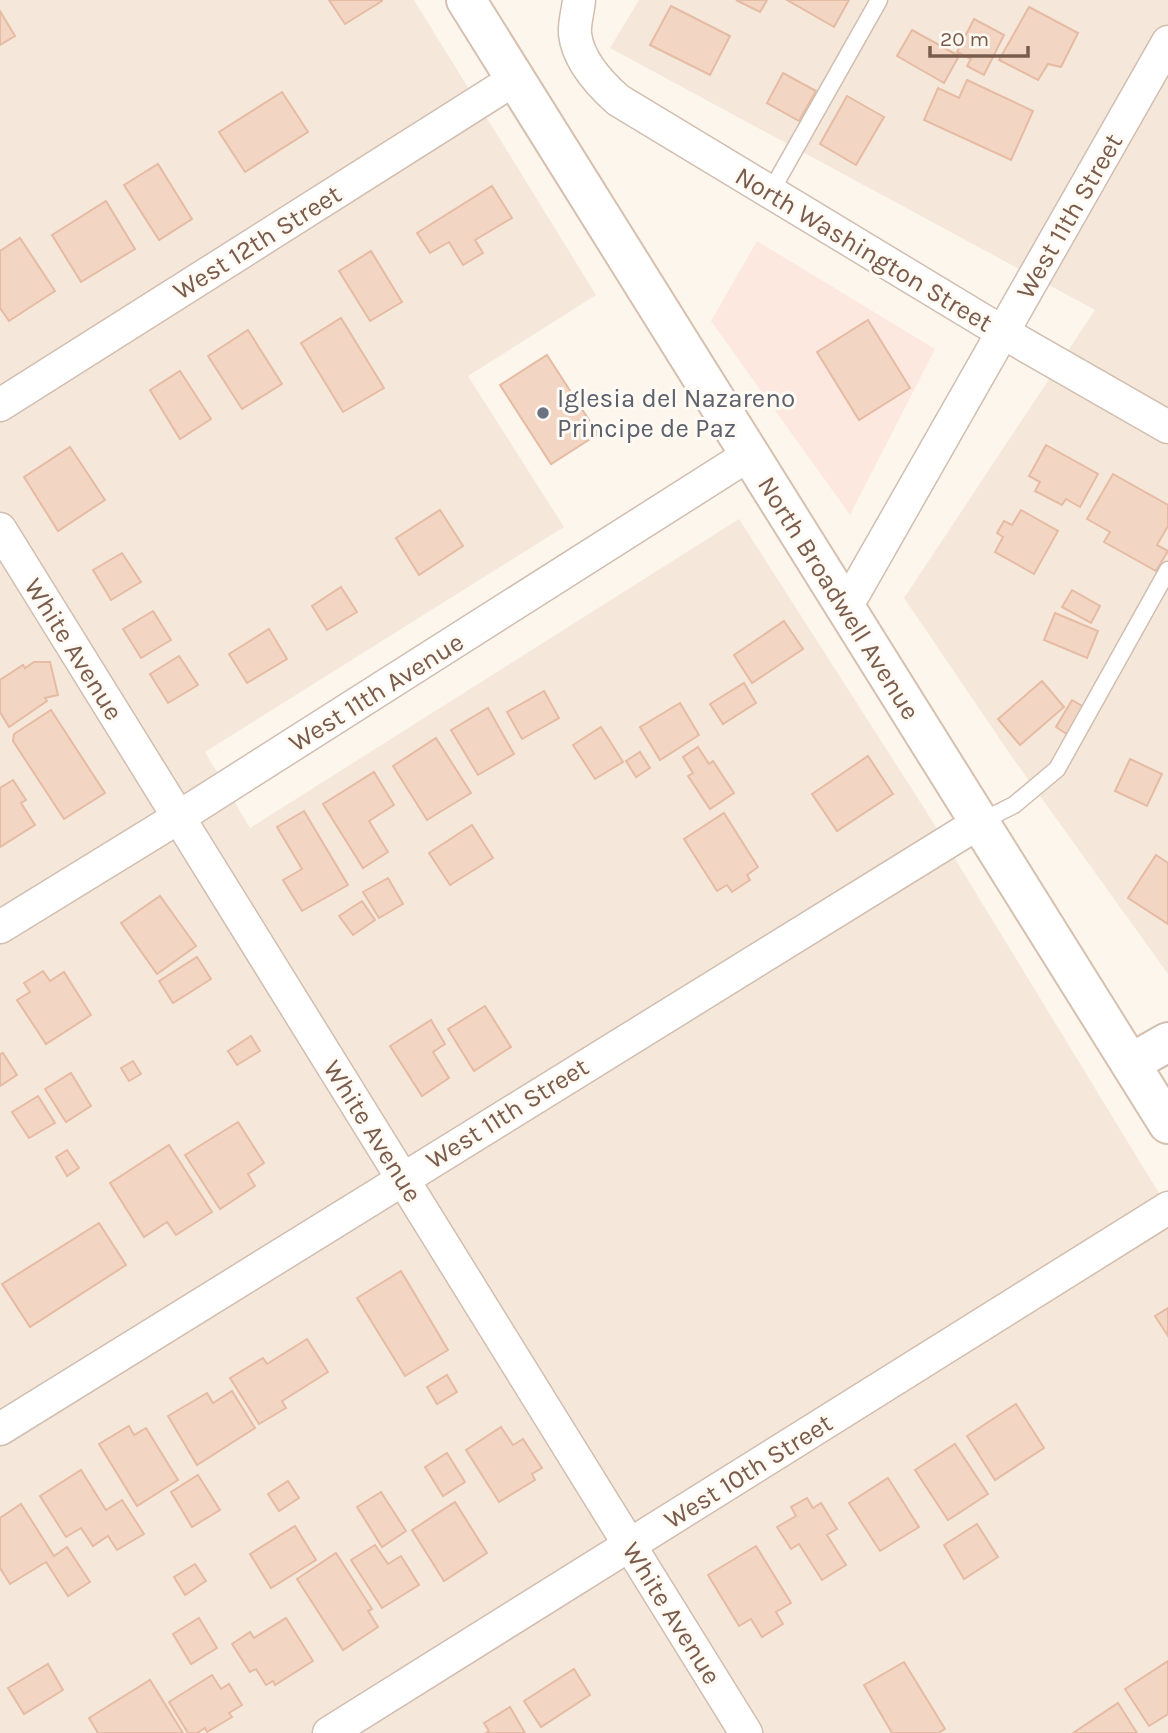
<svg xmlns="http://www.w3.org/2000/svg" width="1168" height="1733" font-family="Karla,sans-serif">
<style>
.residential{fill:#f5e8da}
.commercial{fill:#fde8e0}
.building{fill:#f3d5c3;stroke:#e6bba3;stroke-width:2}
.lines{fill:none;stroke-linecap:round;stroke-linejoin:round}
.service-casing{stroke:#d1beb0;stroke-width:19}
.minor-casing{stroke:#d1beb0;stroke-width:35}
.tertiary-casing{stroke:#d1beb0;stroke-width:42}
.secondary-casing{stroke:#d6c0b0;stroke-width:42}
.service{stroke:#fff;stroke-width:16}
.minor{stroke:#fff;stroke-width:32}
.tertiary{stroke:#fff;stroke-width:38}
.secondary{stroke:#fff;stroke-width:38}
.worship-dot{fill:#6b7280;stroke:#fffaf3;stroke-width:2.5}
.labels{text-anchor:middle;stroke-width:6;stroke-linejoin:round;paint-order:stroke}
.street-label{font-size:26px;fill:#7a5c4d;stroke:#fffaf3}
.worship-label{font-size:26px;fill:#5b616d;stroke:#fffaf3;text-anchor:start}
</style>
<rect width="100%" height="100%" fill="#fdf6ec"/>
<!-- residential -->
<g class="residential">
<path d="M0 0H414L596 295 468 376 564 527 205 752 250 828 739 519 926 811 1168 1208V1733H0Z"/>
<path d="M639 0H1168V974L1012 757 904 598 1095 310 610 48Z"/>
</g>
<!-- commercial -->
<path class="commercial" d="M757 241 935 349 850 515 711 321Z"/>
<!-- building -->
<g class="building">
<path d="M329 0H382V1L345 24Z"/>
<path d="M736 0H767L760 12Z"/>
<path d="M787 0H849L834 27Z"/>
<path d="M671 6 730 36 710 75 650 45Z"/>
<path d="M1029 7 1078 33 1061 67 1048 64 1038 80 999 60Z"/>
<path d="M0 11 15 36 0 45Z"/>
<path d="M974 19 1004 35 984 75 967 66 971 59 957 52Z"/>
<path d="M912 30 959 56 944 83 897 56Z"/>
<path d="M783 73 816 91 799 121 767 103Z"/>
<path d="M967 80 1033 111 1011 160 924 120 938 88 959 98Z"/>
<path d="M282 92 308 132 245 172 219 132Z"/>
<path d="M847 96 884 117 856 165 820 144Z"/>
<path d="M158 164 192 219 159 240 124 185Z"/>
<path d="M492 186 512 218 475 240 483 253 463 265 449 242 430 253 417 233Z"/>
<path d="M106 201 135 249 81 282 52 235Z"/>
<path d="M20 238 55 291 9 321 0 308V251Z"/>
<path d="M371 251 402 302 370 321 339 271Z"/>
<path d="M341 318 384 388 343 412 301 343Z"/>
<path d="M868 320 910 388 859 420 817 352Z"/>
<path d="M248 330 282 384 242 409 208 356Z"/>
<path d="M547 355 598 434 551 464 500 385Z"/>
<path d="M180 371 211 419 180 439 150 390Z"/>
<path d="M1046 445 1098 474 1080 507 1066 499 1062 505 1035 491 1040 482 1029 476Z"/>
<path d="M70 447 105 500 58 531 24 477Z"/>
<path d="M1113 474 1168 505V526L1157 545 1168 551 1156 571 1104 542 1110 532 1087 519Z"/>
<path d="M440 510 463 546 419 575 396 538Z"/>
<path d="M1021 510 1058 531 1034 574 995 552 1003 537 997 533 1004 521 1012 525Z"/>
<path d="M122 553 141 582 111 600 93 570Z"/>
<path d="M341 587 357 612 327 630 312 606Z"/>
<path d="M1072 590 1100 606 1091 623 1062 607Z"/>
<path d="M153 611 171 640 141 658 123 629Z"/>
<path d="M1055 613 1098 631 1087 658 1044 640Z"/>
<path d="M784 621 803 649 752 683 734 655Z"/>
<path d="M269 629 287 659 247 683 229 654Z"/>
<path d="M179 656 198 685 168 703 150 674Z"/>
<path d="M34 662H50L58 695 45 698 47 701 9 727 0 712V680L23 665 25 668Z"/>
<path d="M1042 681 1064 707 1020 745 998 719Z"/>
<path d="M744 683 756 703 723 724 710 704Z"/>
<path d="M544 691 559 718 522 739 507 712Z"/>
<path d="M1072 700 1087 709 1070 736 1056 727Z"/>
<path d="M680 703 699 735 660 760 640 727Z"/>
<path d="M488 708 514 754 478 775 451 730Z"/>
<path d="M51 710 105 793 64 819 13 741 14 734Z"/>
<path d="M601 727 623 762 595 779 573 745Z"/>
<path d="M436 738 471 793 427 820 393 766Z"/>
<path d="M698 747 709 764 713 761 734 793 710 809 688 776 693 773 683 757Z"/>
<path d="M640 752 650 768 636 777 626 761Z"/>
<path d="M868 756 893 794 837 831 812 794Z"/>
<path d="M1130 759 1162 774 1147 806 1115 791Z"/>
<path d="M374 772 394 805 369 821 388 852 363 868 323 804Z"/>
<path d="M13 780 26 800 21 803 35 825 0 847V788Z"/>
<path d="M304 811 348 885 302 911 283 880 302 869 277 827Z"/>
<path d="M724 813 758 867 747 875 750 880 732 892 727 885 717 891 684 839Z"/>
<path d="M472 825 493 858 450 885 429 853Z"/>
<path d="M1156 855 1168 863V924L1128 898Z"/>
<path d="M388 878 403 904 379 918 363 892Z"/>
<path d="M160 896 196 946 157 974 121 923Z"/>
<path d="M362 901 375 920 353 935 339 916Z"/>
<path d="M197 957 211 979 173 1003 159 981Z"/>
<path d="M43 971 50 981 64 972 91 1015 46 1044 17 1000 30 992 24 983Z"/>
<path d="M485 1006 511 1047 474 1071 448 1029Z"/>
<path d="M431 1020 445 1044 433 1052 449 1078 422 1096 390 1046Z"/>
<path d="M251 1036 260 1051 237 1065 228 1051Z"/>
<path d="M3 1053 17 1075 0 1086V1054Z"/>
<path d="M133 1061 141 1074 129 1081 121 1068Z"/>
<path d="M71 1073 91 1106 66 1122 45 1089Z"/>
<path d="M38 1096 55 1123 29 1138 12 1112Z"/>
<path d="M238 1122 264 1163 248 1174 255 1186 220 1209 185 1155Z"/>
<path d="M169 1145 212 1212 176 1235 167 1222 144 1237 110 1183Z"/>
<path d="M67 1150 79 1168 67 1176 56 1157Z"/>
<path d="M99 1223 126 1265 30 1327 2 1284Z"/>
<path d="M401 1271 448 1350 405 1376 357 1298Z"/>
<path d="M1168 1308V1336L1155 1316Z"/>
<path d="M307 1339 328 1372 282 1401 286 1408 259 1424 230 1378 263 1358 267 1364Z"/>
<path d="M447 1375 457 1392 437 1404 427 1387Z"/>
<path d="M232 1391 255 1428 197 1465 168 1416 207 1393 213 1403Z"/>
<path d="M1016 1404 1044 1448 995 1480 967 1436Z"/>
<path d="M129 1426 134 1435 146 1428 178 1480 137 1506 99 1444Z"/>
<path d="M501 1427 513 1445 523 1439 542 1468 532 1474 535 1480 499 1502 466 1450Z"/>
<path d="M955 1444 988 1494 948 1520 915 1470Z"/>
<path d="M447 1453 465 1482 443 1496 425 1467Z"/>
<path d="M81 1470 106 1510 122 1500 144 1534 117 1550 108 1536 93 1546 81 1528 66 1537 40 1496Z"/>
<path d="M198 1475 220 1510 192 1527 171 1492Z"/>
<path d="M888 1478 919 1527 880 1551 849 1503Z"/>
<path d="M288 1481 299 1498 279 1511 268 1494Z"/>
<path d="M381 1492 406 1531 382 1547 357 1507Z"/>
<path d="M807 1498 813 1508 821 1503 837 1529 827 1535 846 1565 822 1580 799 1544 791 1549 777 1527 796 1516 791 1507Z"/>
<path d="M455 1502 487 1553 444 1581 412 1530Z"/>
<path d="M21 1504 54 1556 67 1547 90 1582 68 1596 46 1562 10 1584 0 1568V1518Z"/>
<path d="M977 1524 998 1557 964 1579 944 1545Z"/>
<path d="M295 1526 316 1560 271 1588 250 1554Z"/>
<path d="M375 1545 388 1564 401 1556 419 1585 382 1608 351 1560Z"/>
<path d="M756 1546 791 1603 776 1612 783 1624 762 1637 751 1619 739 1626 708 1575Z"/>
<path d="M336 1553 372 1609 368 1611 378 1627 343 1650 297 1579Z"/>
<path d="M195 1564 206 1581 185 1595 174 1577Z"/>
<path d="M199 1618 217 1648 191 1664 173 1634Z"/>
<path d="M286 1618 313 1661 275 1685 273 1681 266 1685 256 1669 250 1672 232 1644 250 1632 254 1638Z"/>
<path d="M1168 1661V1714L1149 1726 1125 1689Z"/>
<path d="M904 1662 945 1729 938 1733H892L864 1685Z"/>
<path d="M48 1664 63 1690 24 1714 8 1688Z"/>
<path d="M574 1669 590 1695 541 1727 524 1701Z"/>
<path d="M212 1675 221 1689 229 1684 242 1705 229 1713 232 1717 207 1732 205 1728 197 1733H188L169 1702Z"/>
<path d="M150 1680 183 1733H98L89 1718Z"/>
<path d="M1118 1703 1137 1733H1073Z"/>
<path d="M510 1707 525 1733H486L489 1731 484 1723Z"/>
</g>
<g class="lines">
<!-- service casing -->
<g class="service-casing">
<g id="service">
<path d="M770 193 879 0"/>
<path d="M980 822 1014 805 1057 769 1168 570"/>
</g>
</g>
<!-- minor casing -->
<g class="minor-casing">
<g id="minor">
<path d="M579 0C578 11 574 24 575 34 578 60 600 84 618 100L1002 332 1168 427"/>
<path d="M0 405 515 79"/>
<path d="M0 529 746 1733"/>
<path d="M845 609 1168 42"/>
<path d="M0 927 179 817 750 454"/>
<path d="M0 1429 980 822"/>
<path d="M329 1733 1168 1208"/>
</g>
</g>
<!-- tertiary casing -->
<g class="tertiary-casing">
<path id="tertiary" d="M1131 1063 1168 1042"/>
</g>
<!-- secondary casing -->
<g class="secondary-casing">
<path id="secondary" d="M466 0 1168 1124"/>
</g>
<!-- service -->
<use href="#service" class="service"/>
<!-- minor -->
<use href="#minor" class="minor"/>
<!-- tertiary -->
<use href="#tertiary" class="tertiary"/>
<!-- secondary -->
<use href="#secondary" class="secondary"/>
</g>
<!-- markers -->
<circle class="worship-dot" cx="543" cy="413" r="7"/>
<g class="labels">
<!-- street labels -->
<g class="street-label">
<text transform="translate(1069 216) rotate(-60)" y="9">West 11th Street</text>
<text transform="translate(257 242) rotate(-32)" y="9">West 12th Street</text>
<text transform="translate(864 249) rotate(31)" y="9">North Washington Street</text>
<text transform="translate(839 598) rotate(58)" y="9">North Broadwell Avenue</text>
<text transform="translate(74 649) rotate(58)" y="9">White Avenue</text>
<text transform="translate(376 692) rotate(-32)" y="9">West 11th Avenue</text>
<text transform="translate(507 1113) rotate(-32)" y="9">West 11th Street</text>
<text transform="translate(373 1131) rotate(58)" y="9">White Avenue</text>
<text transform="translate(748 1471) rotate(-32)" y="9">West 10th Street</text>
<text transform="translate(672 1613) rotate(58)" y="9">White Avenue</text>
</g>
<!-- worship labels -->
<g class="worship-label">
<text x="557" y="407">Iglesia del Nazareno<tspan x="557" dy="30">Principe de Paz</tspan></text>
</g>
</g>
<!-- scale -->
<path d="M930 46v10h98v-10" fill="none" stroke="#7a5c4d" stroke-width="3.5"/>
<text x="940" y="46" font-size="21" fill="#7a5c4d" stroke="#fffaf3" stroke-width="5" paint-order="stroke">20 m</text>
</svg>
